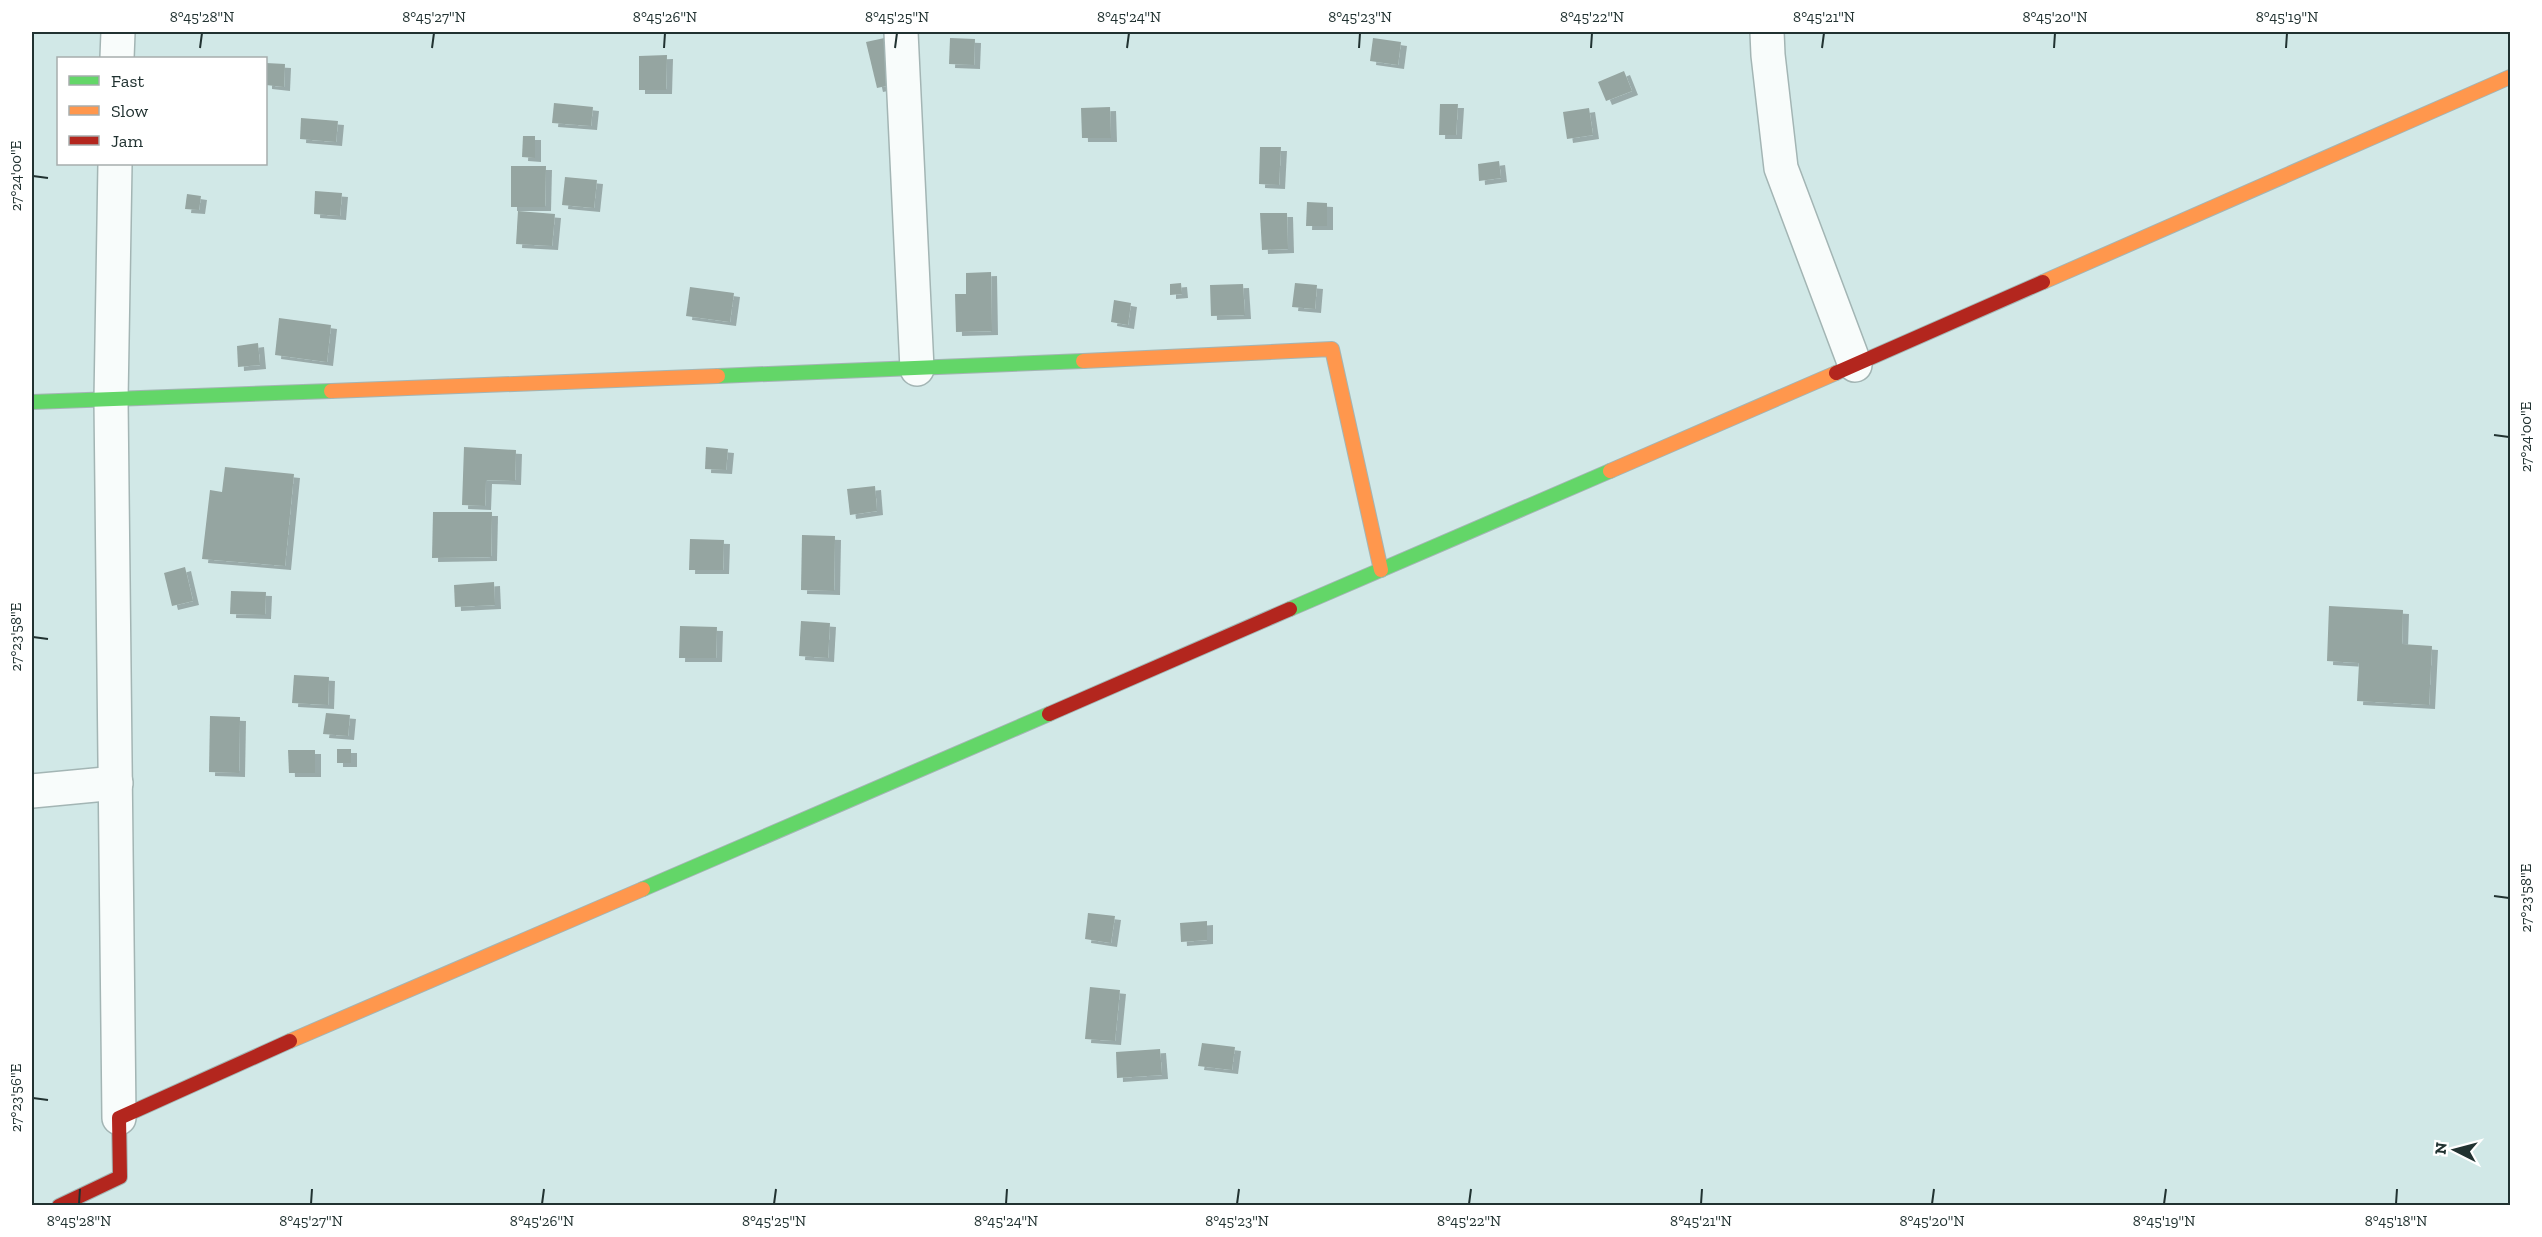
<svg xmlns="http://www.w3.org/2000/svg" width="2542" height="1237" font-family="'Zilla Slab',serif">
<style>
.building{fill:#95a5a1;filter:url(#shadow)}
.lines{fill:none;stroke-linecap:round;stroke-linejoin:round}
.street-casing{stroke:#a3b5b4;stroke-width:36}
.fast-casing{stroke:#a3b5b4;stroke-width:16}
.slow-casing{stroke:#a3b5b4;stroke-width:16}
.jam-casing{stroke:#a3b5b4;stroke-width:16}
.street{stroke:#f8fcfb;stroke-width:33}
.fast{stroke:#63d668;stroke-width:14}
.slow{stroke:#ff974d;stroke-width:14}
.jam{stroke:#b3261e;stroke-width:14}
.ticks{fill:none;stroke:#213231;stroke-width:2}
.neatline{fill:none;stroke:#213231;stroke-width:2}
.ticks-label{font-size:15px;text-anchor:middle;fill:#213231}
</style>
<defs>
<filter id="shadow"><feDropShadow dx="6" dy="4" stdDeviation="0" flood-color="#0004"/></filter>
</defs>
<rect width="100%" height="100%" fill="#d1e8e7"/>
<!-- building -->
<g class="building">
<path d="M889 37 900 83 877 88 866 42Z"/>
<path d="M950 38 975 39 974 65 949 64Z"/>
<path d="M1373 38 1401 42 1398 65 1370 61Z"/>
<path d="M667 55 666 90H639V56Z"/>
<path d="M266 63 285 64 284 87 266 85Z"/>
<path d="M1624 71 1632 91 1606 101 1598 82Z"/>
<path d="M554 103 593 107 591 126 552 123Z"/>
<path d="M1440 104H1458L1456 135H1439Z"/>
<path d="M1110 107 1111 138H1082L1081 108Z"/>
<path d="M1589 108 1593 135 1567 139 1563 112Z"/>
<path d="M301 118 338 121 336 142 300 139Z"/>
<path d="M523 136H535V158L522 157Z"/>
<path d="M1260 147H1281L1279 185 1259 184Z"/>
<path d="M1499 161 1501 178 1479 181 1478 164Z"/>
<path d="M511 166H546L545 207H511Z"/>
<path d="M565 177 597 180 594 208 562 205Z"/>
<path d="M315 191 342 193 340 216 314 214Z"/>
<path d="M187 194 201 196 199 210 185 209Z"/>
<path d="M1307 202 1327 203V226H1306Z"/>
<path d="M518 211 555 214 552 246 516 244Z"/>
<path d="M1260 213H1287L1288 249 1262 250Z"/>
<path d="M991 272 992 331 956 332 955 294H966V273Z"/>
<path d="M1181 283 1182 294 1170 295V284Z"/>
<path d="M1295 283 1317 285 1315 309 1292 307Z"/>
<path d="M1243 284 1245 315 1211 316 1210 285Z"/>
<path d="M690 287 734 293 730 322 686 316Z"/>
<path d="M1114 300 1131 303 1128 325 1111 322Z"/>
<path d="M279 318 331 325 327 362 275 355Z"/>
<path d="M258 343 260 365 238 367 237 346Z"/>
<path d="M464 447 516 450 515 481 486 480 485 506 462 505Z"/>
<path d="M706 447 728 449 726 470 705 469Z"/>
<path d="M225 467 294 474 285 566 202 559 210 490 222 492Z"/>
<path d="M875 486 877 511 850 515 847 489Z"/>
<path d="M433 512H492L491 557 432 558Z"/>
<path d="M802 535 835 536 834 591 801 590Z"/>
<path d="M690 539 724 540 723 570H689Z"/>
<path d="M185 567 193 601 172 606 164 573Z"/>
<path d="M494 582 495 605 455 607 454 585Z"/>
<path d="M231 591 266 592 265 615 230 614Z"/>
<path d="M2329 606 2403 610 2402 644 2432 646 2429 705 2357 701 2359 663 2327 661Z"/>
<path d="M801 621 830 623 828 658 799 656Z"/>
<path d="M680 626 717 627 716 658H679Z"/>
<path d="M294 675 329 677 328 705 292 703Z"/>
<path d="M326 713 350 715 348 736 323 734Z"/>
<path d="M210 716 240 717 239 773 209 772Z"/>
<rect x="337" y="749" width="14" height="14"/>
<path d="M288 750H315V773H289Z"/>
<path d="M1088 913 1115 916 1111 943 1085 939Z"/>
<path d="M1207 921V940L1181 942 1180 923Z"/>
<path d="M1090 987 1120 990 1115 1041 1085 1039Z"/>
<path d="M1202 1043 1235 1047 1232 1070 1198 1066Z"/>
<path d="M1160 1049 1162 1075 1117 1078 1116 1052Z"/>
</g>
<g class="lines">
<!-- street casing -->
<g class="street-casing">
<g id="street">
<path d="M901 32 917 369"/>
<path d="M1767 32 1768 55 1781 168 1855 365"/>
<path d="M117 58 118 32"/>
<path d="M115 164 111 400 119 1118"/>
<path d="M32 791 116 783"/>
</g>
</g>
<!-- fast casing -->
<g class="fast-casing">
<g id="fast">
<path d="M718 376 1083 361"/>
<path d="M32 402 331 391"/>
<path d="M1290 609 1610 471"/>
<path d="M643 889 1049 714"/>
</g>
</g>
<!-- slow casing -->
<g class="slow-casing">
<g id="slow">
<path d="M2043 282 2510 77"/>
<path d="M1083 361 1332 349 1381 570"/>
<path d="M331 391 718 376"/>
<path d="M1610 471 1836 373"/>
<path d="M290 1041 643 889"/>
</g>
</g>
<!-- jam casing -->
<g class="jam-casing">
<g id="jam">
<path d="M1836 373 2043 282"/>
<path d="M1049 714 1290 609"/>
<path d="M59 1206 120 1177 119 1118 290 1041"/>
</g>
</g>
<!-- street -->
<use href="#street" class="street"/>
<!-- fast -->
<use href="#fast" class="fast"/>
<!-- slow -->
<use href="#slow" class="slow"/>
<!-- jam -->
<use href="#jam" class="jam"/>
</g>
<!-- ticks -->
<path class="ticks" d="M200 48 202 33M432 48 434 33M664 48 665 33M895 48 897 33M1127 48 1129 33M1359 48 1360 33M1591 48 1592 33M1822 48 1824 33M2054 48 2055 33M2286 48 2287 33M33 176 48 178M2494 435 2509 437M33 637 48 639M2494 896 2509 898M33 1098 48 1100M79 1204 80 1189M311 1204 312 1189M542 1204 544 1189M774 1204 776 1189M1006 1204 1007 1189M1237 1204 1239 1189M1469 1204 1471 1189M1701 1204 1702 1189M1932 1204 1934 1189M2164 1204 2166 1189M2396 1204 2397 1189"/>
<!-- border -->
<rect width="2542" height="1237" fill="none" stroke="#ffffff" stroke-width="66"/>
<!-- legend -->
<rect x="57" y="57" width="210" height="108" fill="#ffffff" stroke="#a6adad" stroke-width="1.5"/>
<rect x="69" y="76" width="30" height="9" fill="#63d668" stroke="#a6adad" stroke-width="1.5"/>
<text x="111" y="87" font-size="18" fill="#213231">Fast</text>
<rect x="69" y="106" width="30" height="9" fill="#ff974d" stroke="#a6adad" stroke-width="1.5"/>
<text x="111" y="117" font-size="18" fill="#213231">Slow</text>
<rect x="69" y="136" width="30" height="9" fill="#b3261e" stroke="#a6adad" stroke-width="1.5"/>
<text x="111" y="147" font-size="18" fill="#213231">Jam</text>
<!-- north arrow -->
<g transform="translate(2455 1150) rotate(276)" stroke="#ffffff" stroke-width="4.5" paint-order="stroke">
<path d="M0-4.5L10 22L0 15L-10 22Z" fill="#213231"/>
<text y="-9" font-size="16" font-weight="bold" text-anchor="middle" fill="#213231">N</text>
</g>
<rect x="33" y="33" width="2476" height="1171" class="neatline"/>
<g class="ticks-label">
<text x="202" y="22">8°45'28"N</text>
<text x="434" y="22">8°45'27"N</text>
<text x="665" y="22">8°45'26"N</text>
<text x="897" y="22">8°45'25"N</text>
<text x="1129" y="22">8°45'24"N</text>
<text x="1360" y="22">8°45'23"N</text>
<text x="1592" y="22">8°45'22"N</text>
<text x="1824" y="22">8°45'21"N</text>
<text x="2055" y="22">8°45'20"N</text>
<text x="2287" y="22">8°45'19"N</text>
<text transform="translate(16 176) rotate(-90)" y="5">27°24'00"E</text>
<text transform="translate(2526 437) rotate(-90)" y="5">27°24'00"E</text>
<text transform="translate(16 637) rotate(-90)" y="5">27°23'58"E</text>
<text transform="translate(2526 898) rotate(-90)" y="5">27°23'58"E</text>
<text transform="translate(16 1098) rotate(-90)" y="5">27°23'56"E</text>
<text x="79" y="1226">8°45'28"N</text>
<text x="311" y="1226">8°45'27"N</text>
<text x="542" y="1226">8°45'26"N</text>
<text x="774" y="1226">8°45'25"N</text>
<text x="1006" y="1226">8°45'24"N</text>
<text x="1237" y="1226">8°45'23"N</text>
<text x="1469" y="1226">8°45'22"N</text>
<text x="1701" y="1226">8°45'21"N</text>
<text x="1932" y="1226">8°45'20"N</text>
<text x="2164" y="1226">8°45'19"N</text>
<text x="2396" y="1226">8°45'18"N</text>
</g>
</svg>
